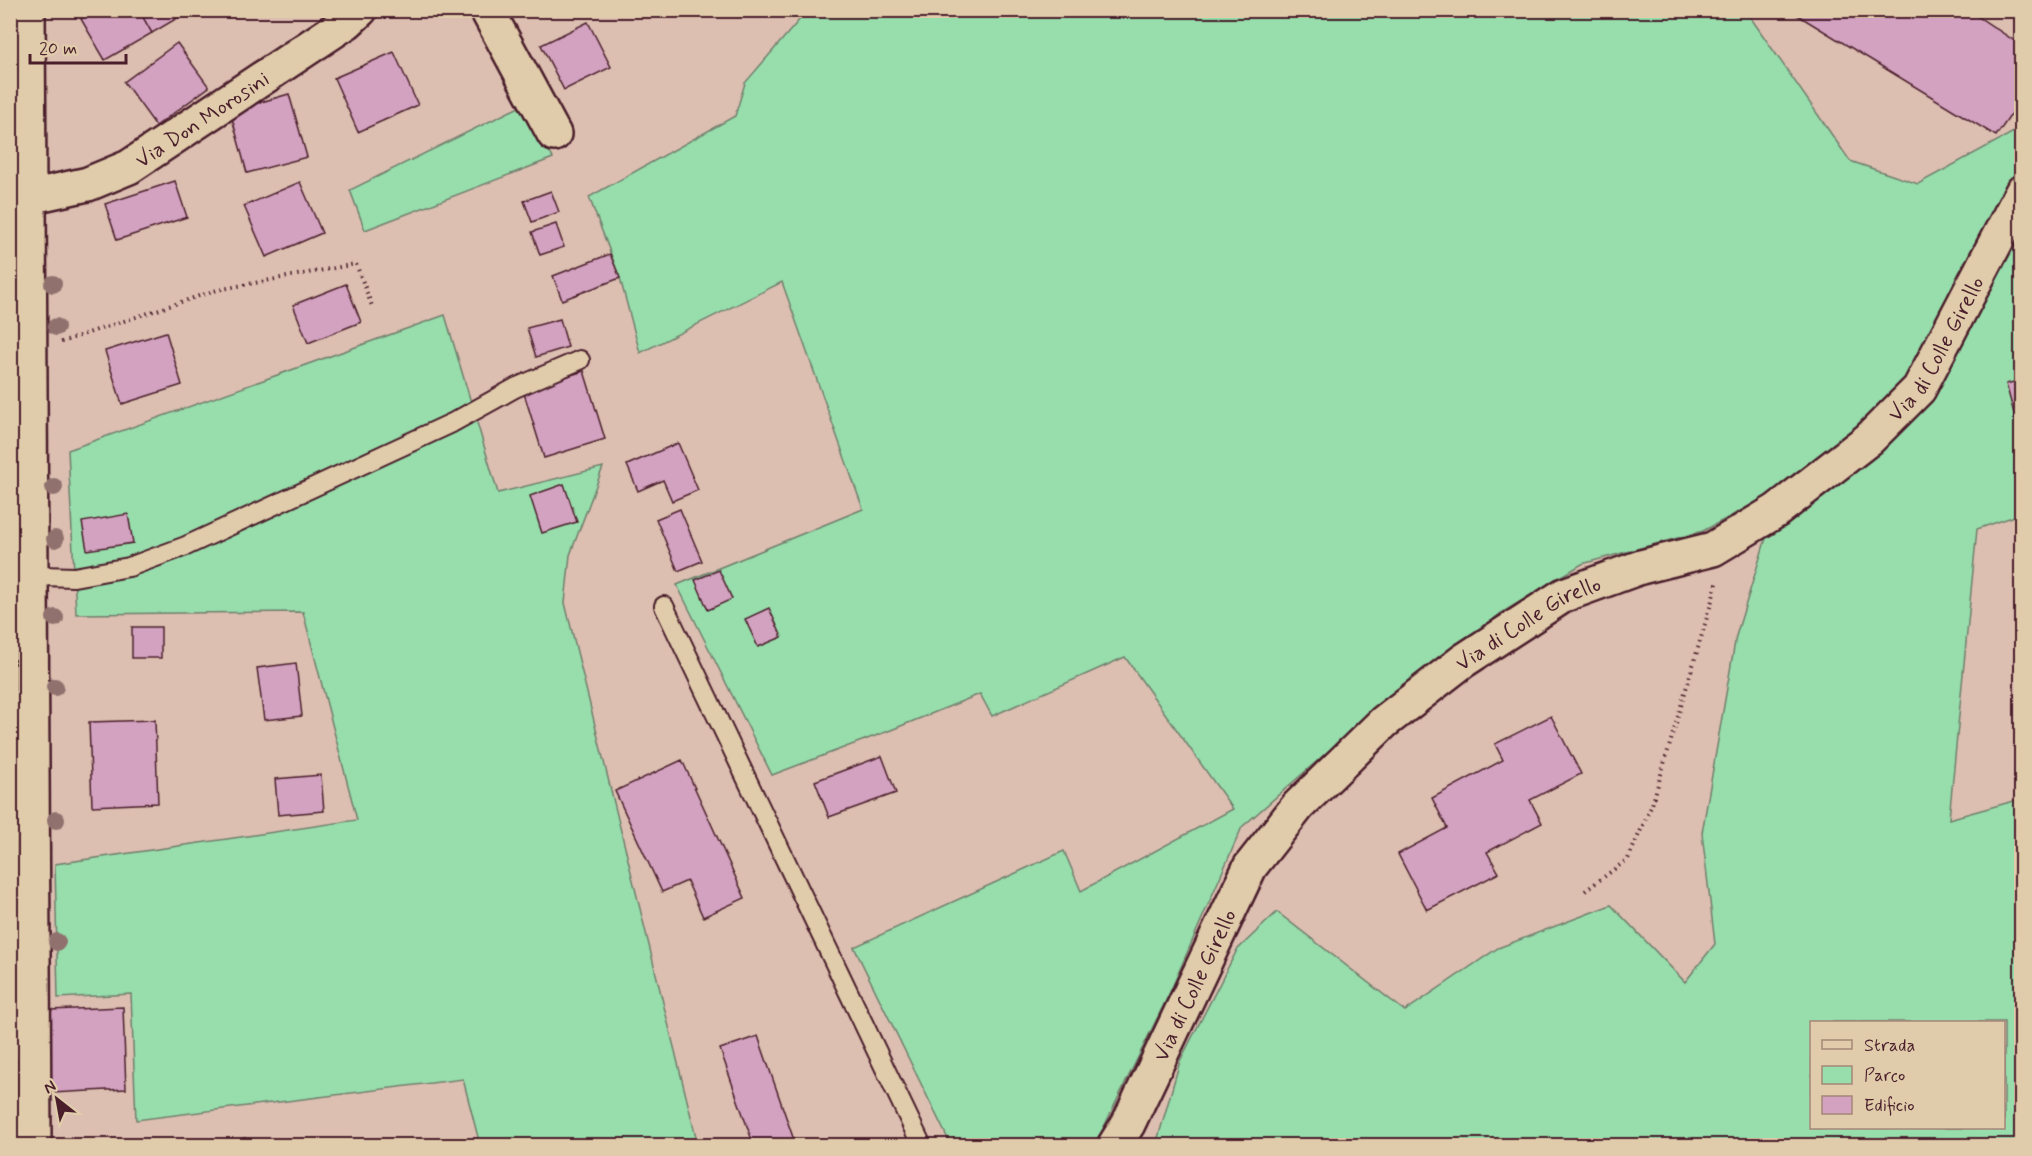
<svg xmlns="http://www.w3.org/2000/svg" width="2032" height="1156" font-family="Mynerve,sans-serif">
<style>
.green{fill:#97deac;stroke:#707e6c;stroke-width:1.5;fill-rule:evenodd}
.building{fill:#d2a2c0;stroke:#4a1f2b;stroke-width:1.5}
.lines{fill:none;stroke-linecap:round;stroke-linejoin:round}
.service-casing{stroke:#4a1f2b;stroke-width:22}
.minor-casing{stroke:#4a1f2b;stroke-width:38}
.primary-casing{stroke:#4a1f2b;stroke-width:38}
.path{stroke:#4a1f2b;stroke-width:4;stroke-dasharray:1.5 4.5;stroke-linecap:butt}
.service{stroke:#e0ccab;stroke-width:18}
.minor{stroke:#e0ccab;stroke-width:33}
.primary{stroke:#e0ccab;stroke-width:33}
.tree{fill:#90716e}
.labels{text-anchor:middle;stroke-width:4.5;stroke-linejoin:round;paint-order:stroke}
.street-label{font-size:22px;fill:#4a1f2b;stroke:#e0ccab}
</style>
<rect width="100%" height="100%" fill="#dcbfb1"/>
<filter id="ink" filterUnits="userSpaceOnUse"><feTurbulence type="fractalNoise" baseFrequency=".0167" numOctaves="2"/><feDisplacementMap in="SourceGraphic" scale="12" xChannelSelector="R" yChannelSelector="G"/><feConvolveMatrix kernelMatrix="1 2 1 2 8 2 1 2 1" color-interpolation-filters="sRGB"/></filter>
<g filter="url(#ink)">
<!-- green -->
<g class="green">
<path d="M807 11H1746L1850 161 1918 184 2021 128V514L1977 529 1949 819 2021 799V1145H1156L1180 1061 1237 950 1277 912 1405 1011 1498 948 1611 905 1685 982 1715 944 1702 833 1736 636 1781 489 1703 531 1582 564 1501 613 1333 747 1242 827 1170 992 1095 1145H951L854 947 1064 851 1081 891 1233 809 1125 657 992 716 980 694 891 730 772 775 677 585 863 509 782 282 640 353 620 278 589 197 735 116 745 83ZM1812 1022H2004V1128H1812Z"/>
<path d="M523 105 553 158 365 230 350 190Z"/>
<path d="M445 315 498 493 603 467 570 555 565 603 698 1145H480L463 1079 136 1120 131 994 58 998 55 864 357 820 303 612 76 614 68 450Z"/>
</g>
<!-- building -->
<g class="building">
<path d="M95 10H139L152 33 105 60 81 19Z"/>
<path d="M139 10H191L152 33Z"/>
<path d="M1789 10H1968L2022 46V99L1996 136Z"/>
<path d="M588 22 611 67 564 90 541 45Z"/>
<path d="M177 43 209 87 156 126 124 82Z"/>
<path d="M394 52 418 105 358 132 334 78Z"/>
<path d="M289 94 307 157 247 173 230 111Z"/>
<path d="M175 181 187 217 117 240 105 204Z"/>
<path d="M300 182 322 233 266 257 244 206Z"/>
<path d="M551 191 559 212 532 222 524 201Z"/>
<path d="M556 224 564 247 540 255 532 232Z"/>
<path d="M610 254 620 278 562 300 553 276Z"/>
<path d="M346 284 361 322 308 343 293 305Z"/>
<path d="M560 319 568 347 536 357 527 328Z"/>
<path d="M166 332 182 385 122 404 105 351Z"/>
<path d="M584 371 605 439 544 458 523 390Z"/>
<path d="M2022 380V427L2018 428 2006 384Z"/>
<path d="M678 443 698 490 672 501 663 480 638 491 627 465Z"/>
<path d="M564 484 577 522 542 533 530 496Z"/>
<path d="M680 509 702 561 678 571 656 519Z"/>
<path d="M128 514 133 543 87 550 82 522Z"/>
<path d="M719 570 732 599 708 610 695 580Z"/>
<path d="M769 608 782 637 758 647 745 619Z"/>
<rect x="132" y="627" width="29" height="31"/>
<path d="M296 663 302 716 264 720 257 668Z"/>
<path d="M1551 716 1581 774 1530 800 1542 823 1487 852 1499 873 1427 910 1398 854 1447 828 1432 798 1503 760 1495 744Z"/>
<path d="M155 720 158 803 92 806 89 722Z"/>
<path d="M882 756 896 793 829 817 815 781Z"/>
<path d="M682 760 745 898 703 917 687 881 662 892 615 791Z"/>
<path d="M321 775 324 811 278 815 275 779Z"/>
<path d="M123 1007 126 1089 52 1093 49 1010Z"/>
<path d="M758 1036 796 1146H754L720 1049Z"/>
<path d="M245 1138 248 1146H220Z"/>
</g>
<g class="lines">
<!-- service casing -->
<g class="service-casing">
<g id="service">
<path d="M10 575 74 577 129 567 186 546 452 423 515 388 580 360"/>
<path d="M664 606 922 1146"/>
<path d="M10 1048 33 1049"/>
</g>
</g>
<!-- minor casing -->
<g class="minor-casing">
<g id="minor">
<path d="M487 10 554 134"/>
<path id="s1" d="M29 197 88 184 129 167 347 22 360 10"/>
<path id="s2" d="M1114 1146 1128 1124 1250 867 1298 806 1384 722 1463 661 1564 595 1641 567 1713 549 1776 511 1869 439 1919 389 2022 192"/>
</g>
</g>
<!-- primary casing -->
<g class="primary-casing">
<path id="primary" d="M28 10 34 1146"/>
</g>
<!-- path -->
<g class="path">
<path d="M61 342 217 290 356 264 372 306"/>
<path d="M1585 891 1628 859 1652 805 1718 580"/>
</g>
<!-- service -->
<use href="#service" class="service"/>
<!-- minor -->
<use href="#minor" class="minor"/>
<!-- primary -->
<use href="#primary" class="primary"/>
</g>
<!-- trees -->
<g class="tree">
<circle cx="53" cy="284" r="9"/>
<circle cx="56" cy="327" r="9"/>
<circle cx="54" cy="487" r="9"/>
<circle cx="55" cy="539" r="9"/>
<circle cx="55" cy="618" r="9"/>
<circle cx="55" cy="687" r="9"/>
<circle cx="56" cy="820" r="9"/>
<circle cx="57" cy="942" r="9"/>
</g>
</g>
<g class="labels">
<!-- street labels -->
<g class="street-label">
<text dy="8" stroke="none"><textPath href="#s1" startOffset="192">Via Don Morosini</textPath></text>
<text dy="8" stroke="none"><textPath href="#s2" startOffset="1190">Via di Colle Girello</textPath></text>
<text dy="8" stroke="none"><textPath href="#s2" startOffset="684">Via di Colle Girello</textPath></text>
<text dy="8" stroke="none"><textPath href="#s2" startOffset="180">Via di Colle Girello</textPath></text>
</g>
</g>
<!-- margin -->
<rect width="2032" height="1156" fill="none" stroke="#e0ccab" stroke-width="36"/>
<rect x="18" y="18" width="1996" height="1120" fill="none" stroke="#4a1f2b" stroke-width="2" filter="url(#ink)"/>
<!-- legend -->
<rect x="1810" y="1021" width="195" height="108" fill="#e0ccab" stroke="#a48778" stroke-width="1.5"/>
<rect x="1822" y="1040" width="30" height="9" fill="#e0ccab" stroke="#a48778" stroke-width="1.5"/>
<text x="1864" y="1051" font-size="18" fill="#4a1f2b">Strada</text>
<rect x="1822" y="1066" width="30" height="18" fill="#97deac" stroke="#a48778" stroke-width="1.5"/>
<text x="1864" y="1081" font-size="18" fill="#4a1f2b">Parco</text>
<rect x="1822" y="1096" width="30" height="18" fill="#d2a2c0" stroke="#a48778" stroke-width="1.5"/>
<text x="1864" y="1111" font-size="18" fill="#4a1f2b">Edificio</text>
<!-- north arrow -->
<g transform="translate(57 1099) rotate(329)" stroke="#e0ccab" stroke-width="4.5" paint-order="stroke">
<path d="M0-4.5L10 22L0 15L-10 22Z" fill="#4a1f2b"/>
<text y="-9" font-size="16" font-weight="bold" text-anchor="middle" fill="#4a1f2b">N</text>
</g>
<!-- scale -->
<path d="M30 54v9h96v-9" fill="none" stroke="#4a1f2b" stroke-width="3"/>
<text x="39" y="54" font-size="18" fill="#4a1f2b" stroke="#e0ccab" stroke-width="4.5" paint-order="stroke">20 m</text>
</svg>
